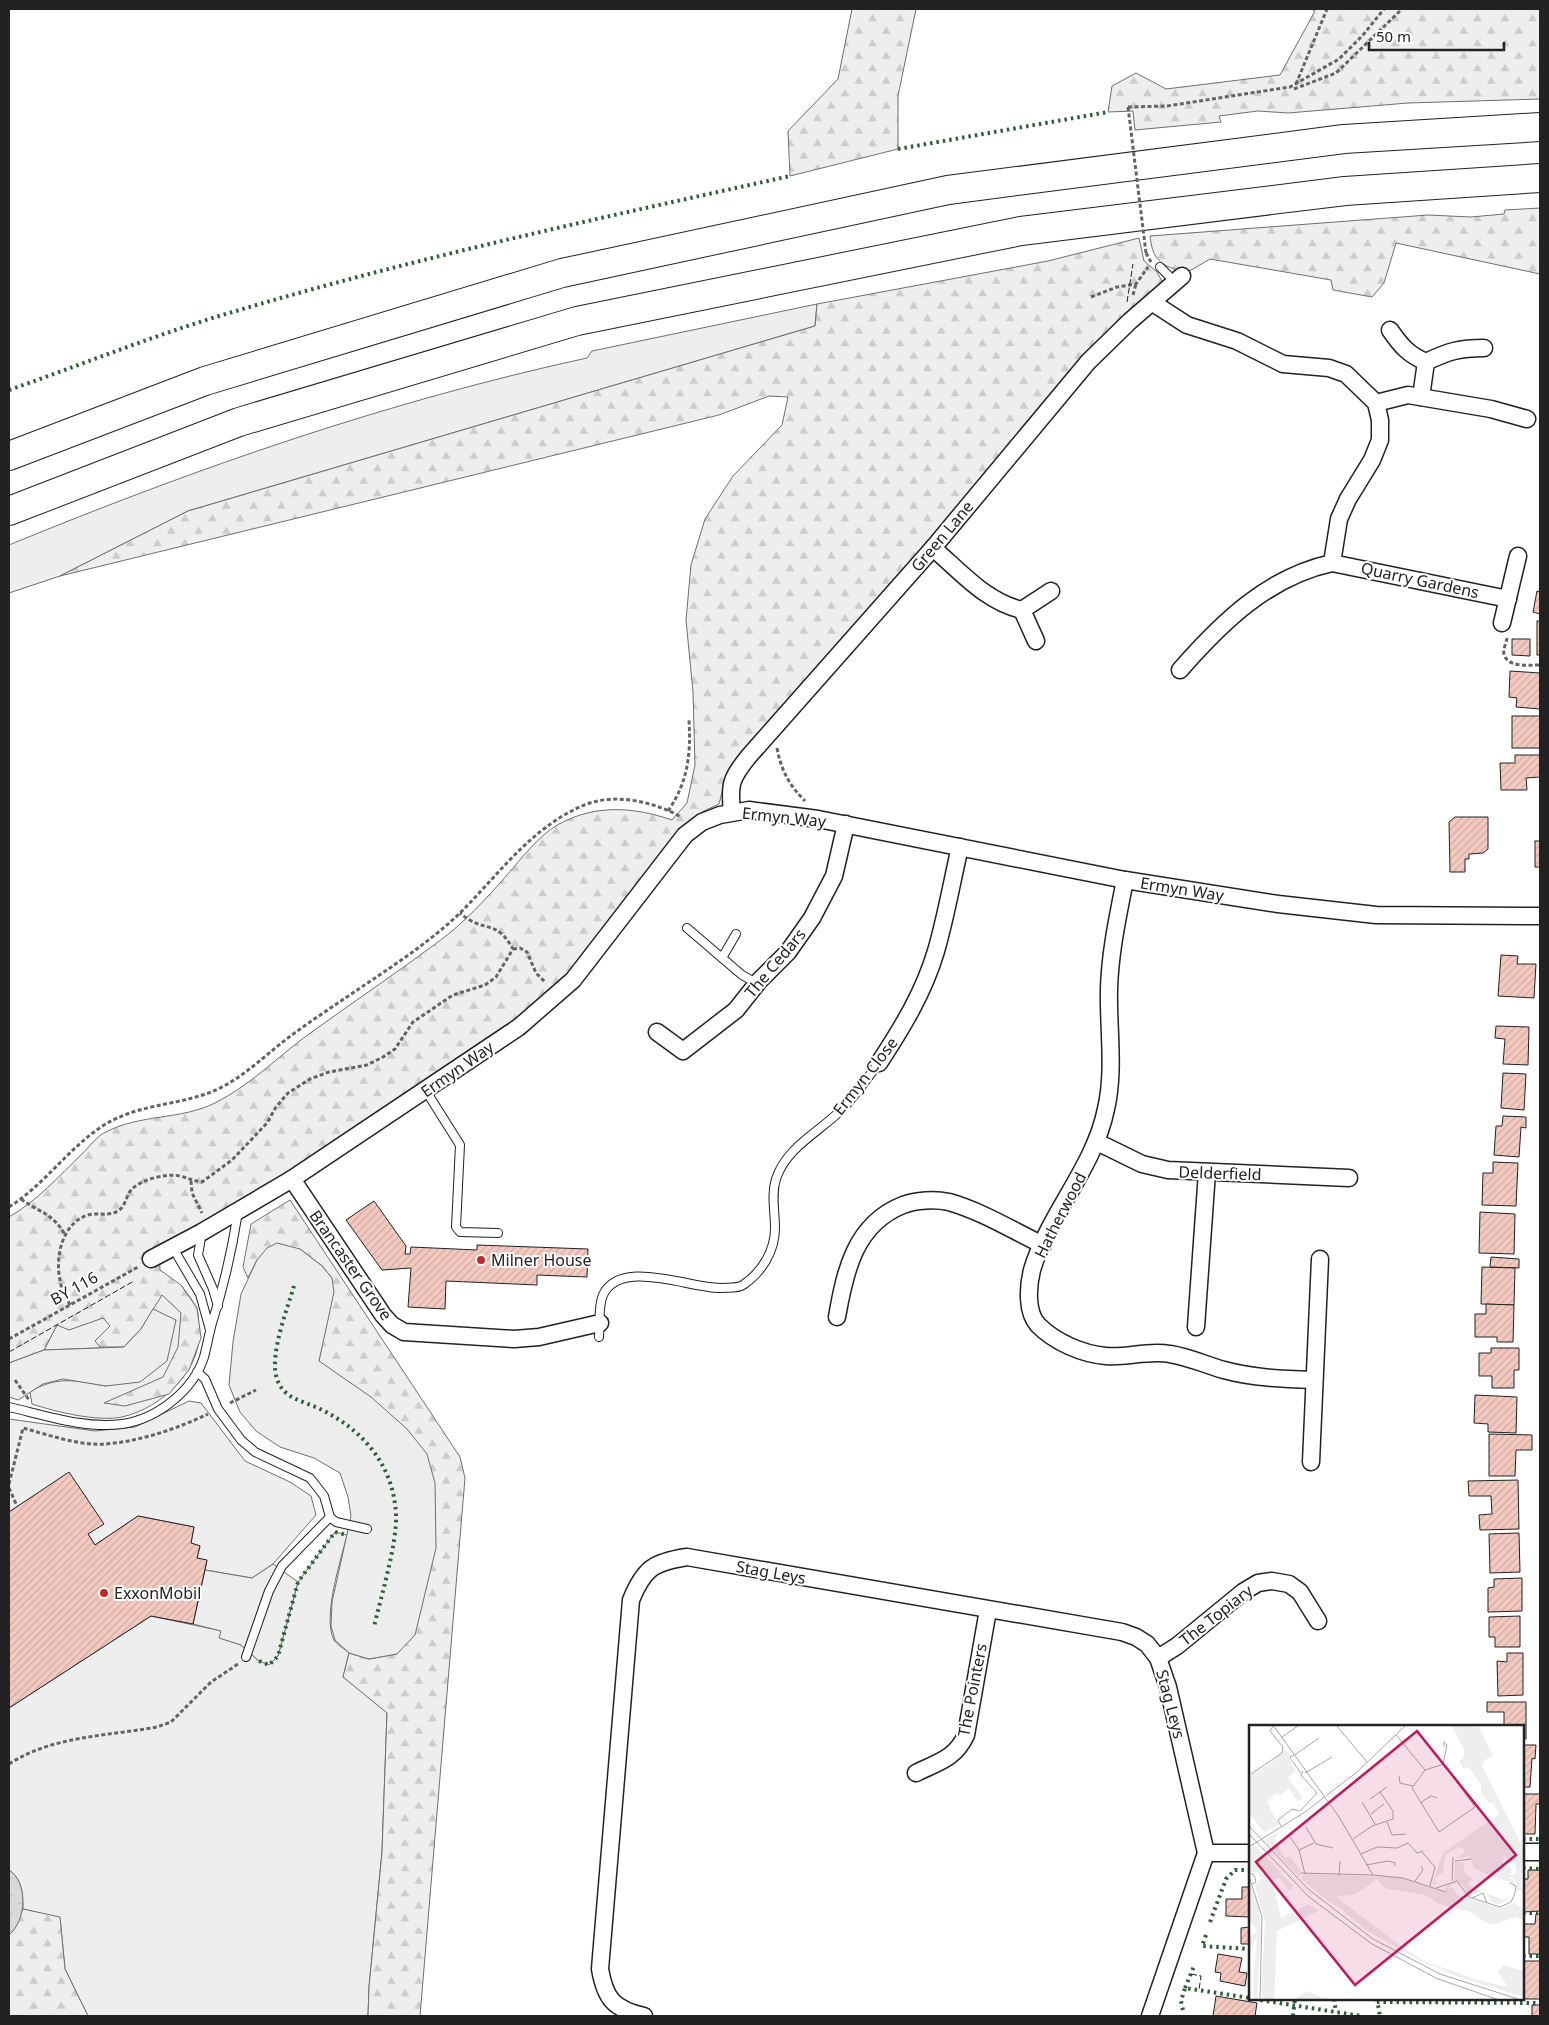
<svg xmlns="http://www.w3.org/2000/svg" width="1549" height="2025" font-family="'Noto Sans',sans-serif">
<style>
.green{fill:#eee;stroke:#6f6f6f}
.forest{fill:url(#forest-firs);stroke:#6f6f6f}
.parking{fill:#ededed;stroke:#6f6f6f}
.water{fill:url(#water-ripples);stroke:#6f6f6f}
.building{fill:url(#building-hatch);stroke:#222}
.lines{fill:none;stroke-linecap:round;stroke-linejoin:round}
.service-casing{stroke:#222;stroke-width:10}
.minor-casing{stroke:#222;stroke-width:19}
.motorway-casing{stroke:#222;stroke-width:30}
.path{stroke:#646464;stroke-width:3;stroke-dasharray:4 2.5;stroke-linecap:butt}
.service{stroke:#fff;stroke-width:8}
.minor{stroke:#fff;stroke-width:16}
.motorway{stroke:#fff;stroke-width:28}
.path-bridge{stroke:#646464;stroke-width:3;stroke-dasharray:4 2.5;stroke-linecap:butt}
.hedge{stroke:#2f5e38;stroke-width:4;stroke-dasharray:2.5 4;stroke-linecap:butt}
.fence{stroke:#222;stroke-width:1;stroke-dasharray:6 2.5;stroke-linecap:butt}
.poi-dot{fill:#c62828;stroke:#fff;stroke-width:2}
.labels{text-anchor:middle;stroke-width:4;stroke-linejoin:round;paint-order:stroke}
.street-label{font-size:16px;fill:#222;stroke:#fff}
.poi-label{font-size:16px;fill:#222;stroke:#fff;text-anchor:start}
.inset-road{fill:none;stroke:#a7a7a7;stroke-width:1}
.view{fill:#c2185b;fill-opacity:0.15;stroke:#c2185b;stroke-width:2.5}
.inset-edge{fill:none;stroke:#222;stroke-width:2.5}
</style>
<defs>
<pattern id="forest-firs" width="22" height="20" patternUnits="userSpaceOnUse" patternTransform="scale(1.25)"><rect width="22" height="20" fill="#eee"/><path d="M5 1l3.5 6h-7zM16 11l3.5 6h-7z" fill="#ccc"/></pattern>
<pattern id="water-ripples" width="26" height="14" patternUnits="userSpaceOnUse" patternTransform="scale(1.25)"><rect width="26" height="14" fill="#d9d9d9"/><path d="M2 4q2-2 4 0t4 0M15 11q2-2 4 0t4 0" fill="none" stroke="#bababa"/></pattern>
<pattern id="building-hatch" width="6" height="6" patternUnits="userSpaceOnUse" patternTransform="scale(1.25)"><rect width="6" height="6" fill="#f3c9c0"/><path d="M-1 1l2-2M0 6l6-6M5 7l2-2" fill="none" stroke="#d0aca5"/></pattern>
</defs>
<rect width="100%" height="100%" fill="#fff"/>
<!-- green -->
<g class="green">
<path d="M817 304 815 326 188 511 60 576 9 593V545C196 468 389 401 587 358L592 351Z"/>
<path d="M181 1285C186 1292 192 1299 196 1307 199 1312 198 1320 199 1326 204 1369 162 1408 122 1417 98 1422 56 1412 32 1404L30 1392C57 1375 77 1381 106 1386L154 1309 141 1329 124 1347 44 1350 57 1325Z"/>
<path d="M189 1401 201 1403 245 1461 290 1482 311 1496 316 1515 273 1564 252 1578 205 1570 207 1561 197 1558 200 1546 191 1543 194 1527 138 1516 95 1545 88 1534 69 1473 9 1512V1419L95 1431 135 1427Z"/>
<path d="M335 1532 347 1535C341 1560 322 1617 334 1640 337 1645 345 1649 349 1653L343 1677 387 1712 382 1852 369 1987 368 2016H88L65 1969 60 1918 23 1909C23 1894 22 1879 9 1870V1708L151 1616 222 1631 220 1638 241 1645 259 1661 278 1656 298 1582Z"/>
</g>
<!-- forest -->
<g class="forest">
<path d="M852 9H916L898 96V149L790 176 788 131 838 79Z"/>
<path d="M1311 9H1540V99L1408 103 1288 113 1258 111 1219 116 1221 122 1135 130 1133 111 1108 112 1112 86 1136 73 1166 89 1280 75 1315 11Z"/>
<path d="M1540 208V274L1396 243 1384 283 1372 297 1333 290 1331 280 1210 259 1186 273C1162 265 1153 263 1150 236L1428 215 1471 217 1504 214 1505 210Z"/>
<path d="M1139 238 1144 261 1157 272 1163 283 753 738 728 770 719 804 702 812 677 835 549 998 278 1182 159 1247 160 1270 181 1285 197 1308 201 1338 189 1370 169 1394 125 1406 104 1403 163 1377 178 1347 181 1313 162 1295 141 1329 124 1347H100L95 1341 110 1326 103 1318 69 1330 57 1325 44 1350 9 1363V1217C37 1201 59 1176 82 1154 89 1147 97 1136 106 1132 140 1114 181 1120 215 1103 253 1084 281 1053 316 1029 356 1000 398 972 438 942 464 923 486 899 507 875 522 858 539 835 559 824 596 804 634 807 672 820L687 803 695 765 693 692 686 620 691 565 705 519 733 476 782 425 788 397 769 396 719 415 60 576 188 511 815 326 817 304 1048 261Z"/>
<path d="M290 1200 460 1457 465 1478 420 2016H368L369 1987 382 1852 387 1713 343 1677 349 1653 369 1659 397 1654 319 1361 332 1278 322 1266 300 1249 257 1260 248 1278 243 1267 251 1224Z"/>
<path d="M23 1909 60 1917 65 1969 88 2016H9V1935L13 1931Z"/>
</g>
<!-- parking -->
<g class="parking">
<path d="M277 1243 300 1249 322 1266 332 1278 334 1292 319 1361 371 1397 407 1429 427 1454 435 1483 436 1548 415 1635 397 1654 369 1659 349 1653 335 1640 331 1626 332 1602 351 1516 348 1497 340 1473 314 1458 280 1447 256 1431 240 1412 229 1385 233 1342 241 1294 257 1260 267 1248Z"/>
<path d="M153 1309 176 1320 167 1361 140 1382 106 1386 63 1379 43 1384 18 1400 9 1397V1363L44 1350 124 1347 141 1329Z"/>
<path d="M273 1564 298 1582 278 1656 269 1665 259 1661 241 1645 219 1638 221 1631 193 1624 205 1570 252 1578Z"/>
</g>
<!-- water -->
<path class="water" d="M9 1870C28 1882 27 1920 9 1935Z"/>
<!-- building -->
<g class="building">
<path d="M1537 591 1540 592V614L1533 612Z"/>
<rect x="1537" y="621" width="3" height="34"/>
<path d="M1512 639H1530V656L1512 655Z"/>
<path d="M1510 671 1540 673V709L1516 707 1517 698 1509 697Z"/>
<rect x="1512" y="716" width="28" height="32"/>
<path d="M1515 755H1540V777L1526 778 1527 790H1501L1500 763H1515Z"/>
<path d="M1455 817H1488V849L1483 853 1469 854V859H1465V872H1450L1449 822Z"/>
<rect x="1535" y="841" width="5" height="26"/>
<path d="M1501 955 1518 956 1517 964H1536L1534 998 1498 996Z"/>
<path d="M1496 1026 1529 1027 1528 1065 1503 1064 1505 1039 1495 1038Z"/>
<path d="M1503 1073 1526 1074 1524 1110 1501 1108Z"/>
<path d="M1503 1116 1526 1117V1128L1521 1127 1519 1157 1494 1155 1496 1126H1502Z"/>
<path d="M1493 1162 1518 1163 1516 1206 1482 1205 1483 1173H1493Z"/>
<path d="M374 1201 406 1246 405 1254H410L411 1247 477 1250V1245L588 1249 587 1277 537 1275V1285L446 1281 445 1309 408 1307 411 1268 382 1270 346 1220Z"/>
<path d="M1480 1212 1515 1214 1514 1254 1479 1253Z"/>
<path d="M1491 1257 1519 1259V1268L1490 1267Z"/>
<path d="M1482 1267 1515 1268 1514 1305 1481 1304Z"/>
<path d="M1486 1304 1514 1305 1513 1342H1497V1337H1475V1314H1486Z"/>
<path d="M1491 1348H1519V1370H1514V1388H1492V1376H1479V1353H1491Z"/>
<path d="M1475 1395 1517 1397 1516 1433 1488 1432V1424L1474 1423Z"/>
<path d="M1489 1434 1532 1435V1450H1516L1515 1476H1489Z"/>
<path d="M69 1472 104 1524 88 1534 95 1545 138 1516 194 1527 191 1543 200 1546 197 1558 207 1560 193 1624 151 1616 9 1708V1512Z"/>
<path d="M1518 1480 1519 1529 1480 1530 1479 1515 1492 1514 1491 1496H1469L1468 1481Z"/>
<path d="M1519 1533 1520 1572 1490 1573 1489 1534Z"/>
<path d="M1522 1578V1611L1488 1612V1588L1494 1587V1579Z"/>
<path d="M1520 1616V1647H1495V1637H1489V1617Z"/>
<path d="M1507 1653H1523V1695L1498 1696 1497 1661 1507 1662Z"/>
<path d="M1487 1702H1526V1739H1523V1726H1504V1712H1487Z"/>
<path d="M1523 1745H1536L1535 1759 1532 1758 1530 1787H1523Z"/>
<path d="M1523 1794H1540V1804H1536L1535 1834H1523Z"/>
<path d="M1528 1870H1540V1911L1523 1912V1879H1528Z"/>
<path d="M1242 1887H1250V1917L1226 1916V1899H1242Z"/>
<path d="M1536 1914H1540V1954H1529V1937H1523V1924H1535Z"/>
<path d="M1250 1927V1944H1241V1928Z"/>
<path d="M1218 1954 1242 1958 1239 1972 1247 1973 1245 1986 1220 1981 1221 1973 1215 1972Z"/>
<path d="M1523 1961H1540V1999H1520H1523Z"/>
<path d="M1216 1996 1257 2003 1255 2016H1213Z"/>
<rect x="1532" y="2005" width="8" height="11"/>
</g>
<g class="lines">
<!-- service casing -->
<g class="service-casing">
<g id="service">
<path d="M1160 267 1174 281"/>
<path d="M687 928 742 975 751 980 759 981"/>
<path d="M722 958 736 934"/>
<path d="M426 1091 460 1145 456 1227 460 1232 498 1233"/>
<path d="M202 1232 198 1255 213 1289 218 1306"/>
<path d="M173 1248 200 1294 210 1330"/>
<path d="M599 1337C600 1324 598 1306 603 1295 620 1258 689 1288 720 1288 727 1287 737 1289 743 1285 762 1272 775 1251 775 1228 775 1211 771 1195 776 1179 787 1145 824 1130 846 1105 858 1092 868 1077 879 1063"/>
<path d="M197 1372 205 1379 218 1409 241 1440 255 1452 310 1478 324 1496 330 1517 336 1522 367 1529"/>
<path d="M9 1407C44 1415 85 1429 122 1424 157 1419 193 1391 204 1357 207 1346 209 1334 212 1323 224 1286 232 1250 238 1212"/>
<path d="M246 1657 269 1591 282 1566 330 1517"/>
</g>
</g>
<!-- minor casing -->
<g class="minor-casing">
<g id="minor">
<path d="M1153 303 1187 325 1237 341 1283 364 1329 368 1346 374 1376 403 1380 420V440L1372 460 1348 499 1339 519 1332 563"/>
<path d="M1390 330C1401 346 1409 355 1426 362"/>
<path d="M1421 397 1426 362C1449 351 1460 348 1484 348"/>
<path d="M1376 403 1408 395 1491 409 1527 419"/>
<path d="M933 548C961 572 986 602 1022 610L1036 641"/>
<path d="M1022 610 1051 591"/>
<path d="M1502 623 1518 556"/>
<path d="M1180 670C1222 622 1268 577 1332 563L1508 599"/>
<path d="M732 812C729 784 731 778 749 756L933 548 1088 362 1130 321 1182 276"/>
<path d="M1125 880C1118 916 1110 952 1109 989 1108 1029 1115 1070 1106 1109 1094 1168 1049 1213 1032 1270 1028 1286 1026 1312 1038 1325 1055 1342 1082 1354 1106 1356 1127 1358 1148 1350 1170 1354 1189 1357 1206 1365 1224 1370 1253 1378 1284 1379 1314 1380"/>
<path d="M657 1032 683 1051 736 1010 759 981 788 952 812 918 834 876 846 824"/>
<path d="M879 1063C902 1028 924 992 936 951 946 917 952 881 960 847"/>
<path d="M1097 1142 1142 1164 1168 1170 1349 1178"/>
<path d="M292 1179 383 1315 392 1325 404 1332 514 1339 539 1337 600 1323"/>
<path d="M151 1259 202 1232 292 1179 519 1027 573 980 685 835 702 822 720 815 749 810 818 819 1125 880 1278 904 1376 915 1540 916"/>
<path d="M837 1317C845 1271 855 1224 903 1205 916 1200 935 1199 949 1202 981 1211 1012 1230 1043 1245"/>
<path d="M1196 1327 1207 1172"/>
<path d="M1311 1462 1320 1259"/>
<path d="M1158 1658 1177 1646 1243 1592 1258 1583 1272 1581 1289 1584 1300 1592 1318 1621"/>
<path d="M916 1773C938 1762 955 1759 966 1735L988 1610"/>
<path d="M1523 1852H1540"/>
<path d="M1206 1853H1250"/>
<path d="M644 2016C613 2009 605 1998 600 1969L631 1600C644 1568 654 1562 687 1557L1122 1632 1136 1637 1147 1644 1158 1658 1168 1687 1206 1853 1150 2016"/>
</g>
</g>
<!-- motorway casing -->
<g class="motorway-casing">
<g id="motorway">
<path d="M9 456 205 381 562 273 948 190 1344 139 1540 127"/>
<path d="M9 511 239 422 577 321 1021 231 1345 191 1540 178"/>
</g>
</g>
<!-- path -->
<g class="path">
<path d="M1296 84 1327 9"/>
<path d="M1294 89 1336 73 1402 9"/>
<path d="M1128 107 1167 106 1290 87 1339 59 1363 35 1384 9"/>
<path d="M1146 253 1151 262"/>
<path d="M1133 295 1136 284"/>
<path d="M1091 297 1117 287 1136 284 1148 267"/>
<path d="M1507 638C1506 643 1503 650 1504 654 1507 668 1530 665 1540 665"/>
<path d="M777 748C781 770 789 785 805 801"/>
<path d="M668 811C688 782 691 754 689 720"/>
<path d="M513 949 520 948 527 952 536 973 545 982"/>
<path d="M191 1181 192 1193 202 1213"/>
<path d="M21 1199C40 1213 53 1213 65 1235"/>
<path d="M9 1207C44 1185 67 1150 101 1127 140 1101 185 1107 224 1086 251 1071 272 1049 296 1032 335 1004 375 979 414 951 430 939 447 926 461 912 500 873 533 825 587 804 617 793 654 802 681 817"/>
<path d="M70 1305C66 1297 61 1289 60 1280 55 1257 62 1223 88 1215 97 1212 108 1217 118 1211 126 1206 126 1195 132 1189 142 1179 167 1173 180 1176 188 1178 194 1181 202 1182L232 1160 267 1123 276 1107 288 1093 310 1079 329 1072 367 1065 383 1057 395 1049 413 1022 453 995 485 985 496 977 513 949C496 918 484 934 460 913"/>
<path d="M9 1339 138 1267"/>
<path d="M15 1380 29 1400"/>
<path d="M230 1403 256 1390"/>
<path d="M9 1484 23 1428C49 1435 79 1446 106 1444 141 1441 176 1429 208 1414"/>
<path d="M9 1488 17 1506"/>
<path d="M9 1764C52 1736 107 1736 157 1727L171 1722 211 1682 238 1664"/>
</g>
<!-- service -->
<use href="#service" class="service"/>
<!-- minor -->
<use href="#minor" class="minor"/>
<!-- motorway -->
<use href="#motorway" class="motorway"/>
<!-- path-bridge -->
<path class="path-bridge" d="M1128 107 1146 253"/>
<!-- hedge -->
<g class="hedge">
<path d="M898 149 1108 112"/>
<path d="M9 390C84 364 159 333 236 311 418 257 605 217 790 176"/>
<path d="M294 1286C287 1310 269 1355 277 1379 284 1400 305 1401 322 1410 363 1430 394 1466 396 1515 397 1545 381 1596 374 1627"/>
<path d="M259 1661 269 1665 278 1656 298 1582 335 1532 347 1535"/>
<path d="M1523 1839H1540"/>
<path d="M1523 1868 1540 1869"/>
<path d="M1523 1913H1538"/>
<path d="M1210 1922 1226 1879 1235 1870H1250"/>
<path d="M1206 1935 1202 1946 1250 1949"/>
<path d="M1523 1956H1540"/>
<path d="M1185 1988 1194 1966"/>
<path d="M1254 1999 1361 2016"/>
<path d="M1334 1999 1336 2012"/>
<path d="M1377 1999 1380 2016"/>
<path d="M1377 2002 1540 2003"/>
<path d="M1183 2010 1181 2001 1185 1988 1250 1998"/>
<path d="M1293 2016 1295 1999"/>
</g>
<!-- fence -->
<g class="fence">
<path d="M1127 302 1133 264"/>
<path d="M9 1352 134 1281"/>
<path d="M1191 1974 1201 1976 1199 1990"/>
</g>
</g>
<!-- markers -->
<g class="poi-dot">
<circle cx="481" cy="1260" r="5"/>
<circle cx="104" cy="1593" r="5"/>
</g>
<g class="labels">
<!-- street labels -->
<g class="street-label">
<text transform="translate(942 536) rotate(-50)" y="6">Green Lane</text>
<text transform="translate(1420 580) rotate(12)" y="6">Quarry Gardens</text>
<text transform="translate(784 817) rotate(6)" y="6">Ermyn Way</text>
<text transform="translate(1182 889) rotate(9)" y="6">Ermyn Way</text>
<text transform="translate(775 963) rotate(-50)" y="6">The Cedars</text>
<text transform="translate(457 1069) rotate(-35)" y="6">Ermyn Way</text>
<text transform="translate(865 1076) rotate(-52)" y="6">Ermyn Close</text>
<text transform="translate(1220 1173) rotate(2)" y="6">Delderfield</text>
<text transform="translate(1060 1215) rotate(-63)" y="6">Hatherwood</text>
<text transform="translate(351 1265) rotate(55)" y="6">Brancaster Grove</text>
<text transform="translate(74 1288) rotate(-29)" y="6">BY 116</text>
<text transform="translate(771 1572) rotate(10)" y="6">Stag Leys</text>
<text transform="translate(1216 1615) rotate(-38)" y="6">The Topiary</text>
<text transform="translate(972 1690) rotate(-79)" y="6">The Pointers</text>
<text transform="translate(1171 1704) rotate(75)" y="6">Stag Leys</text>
</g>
<!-- poi labels -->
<g class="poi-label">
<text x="491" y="1266">Milner House</text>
<text x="114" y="1599">ExxonMobil</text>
</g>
</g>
<!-- overview -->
<g transform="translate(1249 1725)">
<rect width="275" height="275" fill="#fff"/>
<path d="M37 31H42L40 34 47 46 39 53 54 73 49 76 44 71 47 67 44 69 40 64 30 71 28 68 15 76 29 70 18 77 30 100 15 107 0 88V56ZM246 98 262 120 255 132 254 140 262 143 263 148 259 149 268 160 225 144 221 131 206 134 214 129 218 119ZM206 137 215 138V147L223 153 219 160 232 166 221 171 214 160 205 155ZM237 168 254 175 263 171 250 180 242 177ZM80 174 175 236 226 254 275 266V272L212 253 168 234 117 205Z" fill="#eee"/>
<path d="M215 23 235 36 233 41 275 125 272 158 275 170 272 165 268 166V159L263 152 258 151 267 148V141L255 132 262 120 246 98 218 119V125L210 122 196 130 194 147 186 153 187 158H192L183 160 194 128 250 89 244 78H240L232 67V60L220 42 215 44 210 37 215 31ZM35 24 42 31H37L0 56V51L23 37ZM30 107 26 114 36 133 42 132 52 148 51 153 15 115ZM6 120 44 161 41 166 30 153 23 155 32 193 60 179 69 186 28 206 25 275H14L12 262 16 197 6 160 12 155 8 147 2 148 0 144V124ZM54 149 150 152 195 167 198 160 206 157 211 161 205 158 199 163H205L208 170 252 183 266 178 275 184V195L267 192 246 199 238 198 221 187 190 179 176 170 136 163 128 154 107 169 87 172 148 218 78 175 52 154ZM0 155 10 183 12 207 8 275H6L4 260 8 212 2 222 0 243V212L8 206 0 195ZM255 240 275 246V266L260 264 249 247ZM58 266 72 272 86 275H45Z" fill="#eee"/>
<path d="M202 0H229L244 31 224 41Z" fill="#eee"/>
<path class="inset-road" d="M24 0 90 92 124 150 154 153 197 167M87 0 118 37M24 1 21 6 34 22M147 10 176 45M32 13 50 0M43 30 41 33 52 48M44 31 70 13M194 39 198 20 195 17V22M195 39 226 82 190 107 163 63 176 45ZM56 48 83 32M2 49 33 28 34 22M150 51 151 58 164 61M121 74 138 62M113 77 126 99M171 78 182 71 188 73M51 86 68 68 52 50 54 46M122 89 135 79M138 97 143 110 157 109M0 101 59 164 124 214 191 249 272 275M32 101 29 95 43 84 50 86M57 102 67 119 84 123M0 109 60 172 123 219 189 254 250 275M41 112 50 125M104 114 123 101 144 94V86L131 67M0 122 56 87 108 47 157 0M173 127 186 142 181 161M112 129 128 122 148 123 159 118 168 128 174 126M206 136 222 134M117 140 139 136 146 138V141M52 148 124 150M0 149H4L6 153 7 157 3 159M56 149 50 125 65 118M0 151 13 192 11 275M90 151 91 136M166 156 174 145 172 141M203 156 204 132M187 163 208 156 220 172 251 182 262 177 266 168 267 161 261 158M223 173 234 168 238 178"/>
<path class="view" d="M168 6 267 130 106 260 7 137Z"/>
<rect width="275" height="275" class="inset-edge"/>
</g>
<!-- border -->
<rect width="1549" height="2025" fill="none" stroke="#222222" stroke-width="20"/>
<!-- scale -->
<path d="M1369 42v8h135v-8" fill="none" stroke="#222222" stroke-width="2.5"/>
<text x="1376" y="42" font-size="15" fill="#222222" stroke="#ffffff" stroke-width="4" paint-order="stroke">50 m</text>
</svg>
